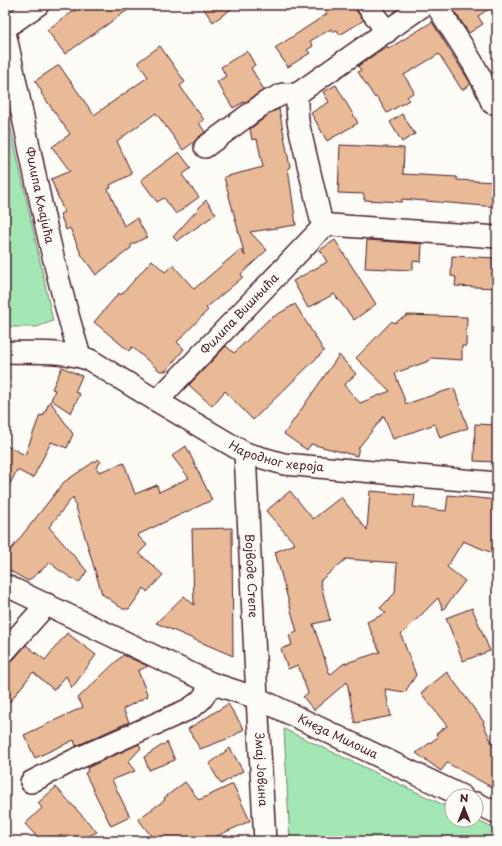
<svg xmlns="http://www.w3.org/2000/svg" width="502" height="846" font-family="'Playpen Sans',sans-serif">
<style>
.green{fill:#a2e7b4;stroke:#768370}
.building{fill:#e8ba98;stroke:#4a1f2b;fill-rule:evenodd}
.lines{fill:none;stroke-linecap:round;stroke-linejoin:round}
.minor-casing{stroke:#4a1f2b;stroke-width:24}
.minor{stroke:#fdfcf7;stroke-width:21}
.labels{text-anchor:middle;stroke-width:4;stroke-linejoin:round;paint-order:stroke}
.street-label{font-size:12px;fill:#4a1f2b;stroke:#fdfcf7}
</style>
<rect width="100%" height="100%" fill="#fdfcf7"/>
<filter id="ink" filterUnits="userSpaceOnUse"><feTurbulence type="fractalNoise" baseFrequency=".025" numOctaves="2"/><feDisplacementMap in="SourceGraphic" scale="8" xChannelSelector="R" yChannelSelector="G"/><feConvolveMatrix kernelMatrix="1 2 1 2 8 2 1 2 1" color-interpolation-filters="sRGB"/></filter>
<g filter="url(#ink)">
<!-- green -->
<g class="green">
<path d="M5 101 53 321 37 327H5Z"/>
<path d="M284 729 452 809V820H476L497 830V841H290Z"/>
</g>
<!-- building -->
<g class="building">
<path d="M82 5H135L65 54 47 30Z"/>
<path d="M201 5H237L213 22Z"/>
<path d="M321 5H355L357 12 364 20 340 35 337 30 333 32 331 29 310 41 313 46 307 50 310 53 288 67 275 48 327 14Z"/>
<path d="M460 5H495L478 16 483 24 469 33 453 9Z"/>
<path d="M432 22 471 84 462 90 439 54 404 75 414 92 407 97 409 100 387 113 377 97 375 98 358 72 361 70 358 66 387 46 388 49Z"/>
<path d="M160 46 185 82 180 86 204 120 199 123 205 132 194 142 183 150 156 113 117 141 132 174 110 185 111 188 108 189 124 226 137 218 147 237 131 245V248L96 275 81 254 70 228 66 230 60 214 64 212 51 179 70 171 52 147 70 134 41 93 42 92 35 81 59 65 94 115 148 77 138 62Z"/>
<path d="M247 51 255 65 251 68 264 90 244 103V102L233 108 217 82 226 76 221 67Z"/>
<path d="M336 85 358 123 327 141 311 113 329 102 323 92Z"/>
<path d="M279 109 290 167 288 168 296 225 250 232 267 250 241 274 243 277 206 308 208 310 177 342 184 349 166 371H160L132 347 129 351 94 322 119 293 121 295 152 260 165 272 173 265 194 289 241 249 245 256 224 177 263 167 257 139 252 140 250 129 272 112Z"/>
<path d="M402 114 415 134 402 142 390 122Z"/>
<path d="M340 145 404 148 403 174 457 177V180L497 182V207L402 199V202L364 200V194L338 193Z"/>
<path d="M179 152 191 168 182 175 199 197 176 214 164 198 157 202 141 180Z"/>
<path d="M206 200 216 214 177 241 173 237Z"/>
<path d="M335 240 376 304 354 320 334 294 308 308 293 281 327 262 320 250Z"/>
<path d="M367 240 422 244 421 262 413 261V270L365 268Z"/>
<path d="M452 256 497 258 496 288 455 286 456 277 451 276Z"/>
<path d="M295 304 324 351 253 420 225 391 212 406 189 385 226 346 234 353 268 320Z"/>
<path d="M408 315 467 317 466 346H462V360L431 358 429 361 395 373 406 404 454 388 468 428 440 438 435 424 393 439 384 416 359 447 357 456 311 444 307 450 284 434 339 355 356 374 344 385 360 403 390 391 356 358 392 321 394 323Z"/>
<path d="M62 367 82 376 75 392 80 394 71 413 51 400 55 390 52 389Z"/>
<path d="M50 401 73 434 67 448 51 442 33 478 17 470 5 494V445L25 455 40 415 43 416Z"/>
<path d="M475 424 497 425V462L474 461Z"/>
<path d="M186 446 212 500 137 535 147 545 139 553 163 575 147 592 144 588 129 609H123L102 594 73 497 49 527 87 571 79 583 56 568 51 562 28 581 5 568V557L64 482 98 459 101 462 96 467 99 472 124 463 135 494 157 485 159 492 189 478 172 456Z"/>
<path d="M290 491 313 519 341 497 367 530 370 491 415 495 413 507 446 511 448 495 497 500V555L463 541 447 567 465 581 443 610 438 598 401 635 416 675 405 692 385 689 391 716 355 723 347 682 314 710 303 697 308 693 298 665 288 669 281 649 292 645 289 635 297 632 275 552 295 544 266 511ZM346 559 397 563 395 593 380 608 386 613 367 622 380 652 343 664 330 675 313 624 330 620 320 581Z"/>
<path d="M232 528 233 656 156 623 184 596 194 605 192 529Z"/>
<path d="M472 608 490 651 463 661 446 618Z"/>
<path d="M67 633 96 655 72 688 66 676 54 690 33 672 5 708V663L9 662 14 659 26 645 45 660Z"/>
<path d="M123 655 148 666 138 671 148 696 123 709 129 722 76 746 74 740 35 758 24 735 83 707 78 698Z"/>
<path d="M447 672 484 722 483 723 497 754V790L447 763 441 771 416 753 438 737 436 734 447 726 421 693Z"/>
<path d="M228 704 244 729 232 737 200 749 188 729Z"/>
<path d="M167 742 175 760 149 770 144 757Z"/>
<path d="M139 744 141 748 128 762 135 771 112 780 130 817 111 826 85 773 88 771 87 768Z"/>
<path d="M230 748 243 771 221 784 209 764Z"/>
<path d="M185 782 199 800 233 784 250 821 206 841H155L138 819 165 800 164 798Z"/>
<path d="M56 787 97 832 79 841H41L25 824 42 808 38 803Z"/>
</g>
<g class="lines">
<!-- minor casing -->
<g class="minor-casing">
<g id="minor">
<path d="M367 5 387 32"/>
<path d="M436 5C456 37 479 68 492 103"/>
<path d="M5 28 38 5"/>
<path id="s1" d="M5 32C29 140 47 250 80 356"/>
<path d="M297 94V104L298 122 323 228"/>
<path d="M205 147 266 102 283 94H297L424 5"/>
<path id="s2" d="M5 352C33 353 64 350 90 360L157 401 245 453 284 464 497 483"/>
<path id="s3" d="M157 401 318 232 323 228 331 225 497 237"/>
<path id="s4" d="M245 453 257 698 265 841"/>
<path id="s5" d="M5 585 211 683 257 698 462 796"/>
<path d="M5 651 47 604"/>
<path d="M31 782 74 760 187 710C201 702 204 698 211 683"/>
<path d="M476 803 497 813"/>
</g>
</g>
<!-- minor -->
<use href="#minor" class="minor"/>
</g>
</g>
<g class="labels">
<!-- street labels -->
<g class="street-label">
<text dy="4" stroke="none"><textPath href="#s1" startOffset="167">Филипа Кљајића</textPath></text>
<text dy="4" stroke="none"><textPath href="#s3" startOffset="120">Филипа Вишњића</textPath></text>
<text dy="4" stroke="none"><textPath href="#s2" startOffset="298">Народног хероја</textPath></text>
<text dy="4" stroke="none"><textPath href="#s4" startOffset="123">Војводе Степе</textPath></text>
<text dy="4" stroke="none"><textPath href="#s5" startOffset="366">Кнеза Милоша</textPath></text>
<text dy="4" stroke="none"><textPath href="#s4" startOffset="317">Змај Јовина</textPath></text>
</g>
</g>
<!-- margin -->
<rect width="502" height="846" fill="none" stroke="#fdfcf7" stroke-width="20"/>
<rect x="10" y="10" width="482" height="826" fill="none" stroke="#4a1f2b" stroke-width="1.5" filter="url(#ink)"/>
<!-- north arrow -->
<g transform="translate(464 808)"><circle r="19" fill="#fdfcf7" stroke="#b5a4a5"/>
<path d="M0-3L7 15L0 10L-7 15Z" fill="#4a1f2b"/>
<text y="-6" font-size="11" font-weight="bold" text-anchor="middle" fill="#4a1f2b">N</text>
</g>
</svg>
